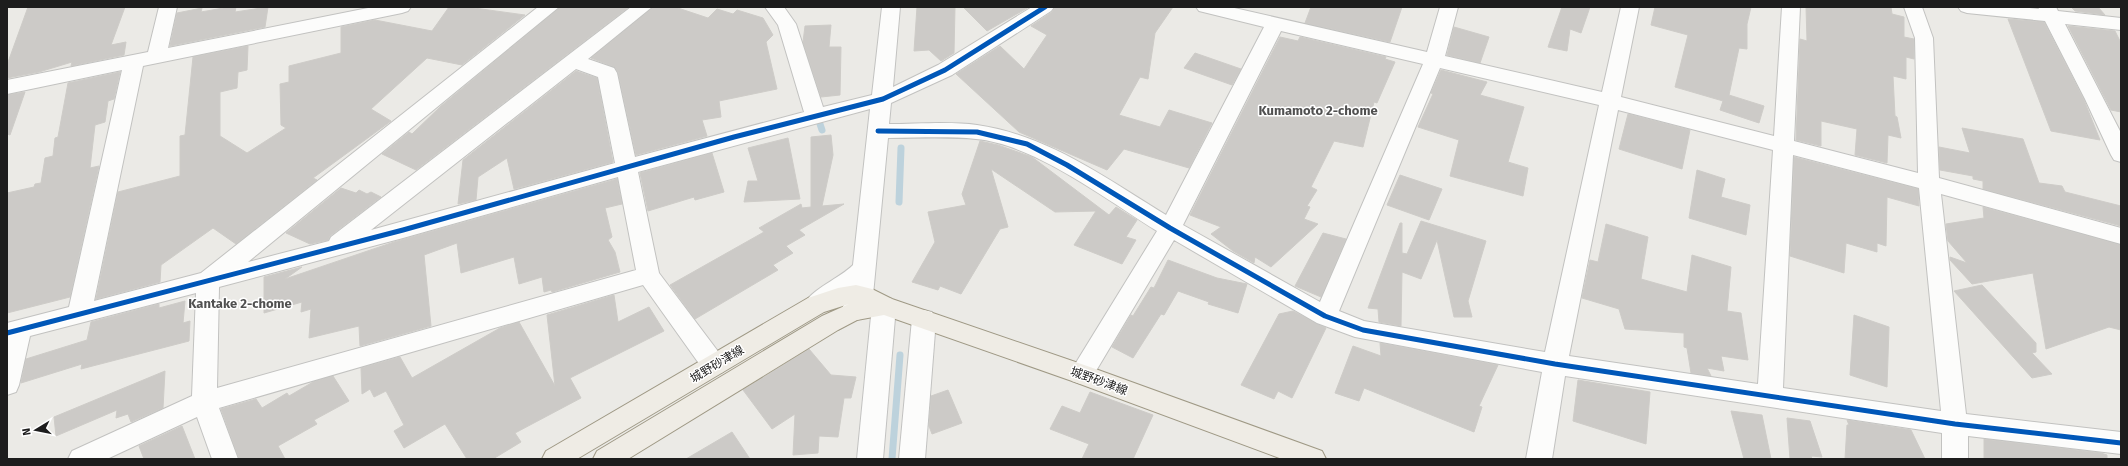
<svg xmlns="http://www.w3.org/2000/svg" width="2128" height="466" font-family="'Fira Sans','Noto Sans JP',sans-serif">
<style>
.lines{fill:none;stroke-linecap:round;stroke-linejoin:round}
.stream{stroke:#bdd2dc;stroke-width:7}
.building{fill:#cccac7;stroke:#ceccc8}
.minor-casing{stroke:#c2c2c0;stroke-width:2}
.major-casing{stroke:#9f9985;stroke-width:2}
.minor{fill:#fcfcfb;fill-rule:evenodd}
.major{fill:#efece5;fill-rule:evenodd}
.cycleway-casing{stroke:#fff;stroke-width:8}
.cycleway{stroke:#0057b8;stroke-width:5}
.labels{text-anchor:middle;stroke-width:3;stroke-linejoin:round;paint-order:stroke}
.street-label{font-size:12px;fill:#1d1d1d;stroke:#fff}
.neighbourhood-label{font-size:13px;font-weight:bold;fill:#505050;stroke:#fff}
</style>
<rect width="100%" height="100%" fill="#ebeae6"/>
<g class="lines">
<!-- stream -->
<g class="stream">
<path d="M817 115 822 130"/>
<path d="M899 202 901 148"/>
<path d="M892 459 900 355"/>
</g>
</g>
<!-- building -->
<g class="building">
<path d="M28 7H125L111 45 126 42 124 55 71 66 72 62 39 72 7 78V65Z"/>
<path d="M229 7H236L235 12 268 7 265 27 170 46 177 13 202 8 201 12Z"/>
<path d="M449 7H467L525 15 462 65 427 58 371 109 391 121 313 178 317 180 236 244 213 228 161 265 160 282 96 299 118 192 180 176V136L185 135 193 57 248 46 247 70 238 72 237 88 220 92V136L247 153 286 128 281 125 280 84 289 82V66L341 53V27L375 20 432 31Z"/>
<path d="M560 7H629L416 170 382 154 409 132 412 134 441 106Z"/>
<path d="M653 7H675L708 18 717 9 733 14 737 10 763 18 773 35 766 42 777 89 719 101 721 117 702 120 707 136 636 155 618 72 614 67 591 58Z"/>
<path d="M917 7H955L954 53 941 61 929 50 914 51Z"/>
<path d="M963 7H1029L987 31Z"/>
<path d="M1055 7H1173L1155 33 1148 79 1140 77 1119 115 1160 127 1169 110 1212 123 1189 168 1124 149 1107 170 1019 132 956 74 1000 46 1024 69 1047 35 1031 26 1052 12Z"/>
<path d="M1311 7H1402L1390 42 1305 23Z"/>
<path d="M1562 7H1590L1581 33 1570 29 1567 51 1548 47Z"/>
<path d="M1655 7H1751L1747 24V49L1739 48 1729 95 1764 106 1759 123 1720 110 1723 101 1675 87 1688 35 1651 25Z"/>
<path d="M1806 7H1891L1892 14 1904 17V37L1914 39V59L1906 57V79L1893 76 1895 116 1897 117 1901 138 1888 135 1887 163 1855 155 1857 129 1821 121V146L1796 140 1800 39 1807 41Z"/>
<path d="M2071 7H2098L2105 15 2075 11Z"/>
<path d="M2008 19 2044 22 2084 100 2100 140 2051 131Z"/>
<path d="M831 25 829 47H841L840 95 821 97 803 42 805 26Z"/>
<path d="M2068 26 2115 31 2121 43V112L2111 110Z"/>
<path d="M1454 27 1489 37 1480 63 1447 55Z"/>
<path d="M1280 37 1298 41 1300 37 1386 57 1385 59 1395 62 1377 103 1374 102 1363 147 1334 141 1311 187 1317 190 1307 206 1310 207 1304 219 1318 224 1271 267 1255 257 1254 263 1233 251 1211 234 1221 227 1190 215Z"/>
<path d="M1195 53 1241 69 1232 85 1184 68Z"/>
<path d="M1441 70 1487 82 1480 95 1524 107 1508 162 1528 168 1523 196 1450 176 1459 140 1418 127 1433 94 1431 93Z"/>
<path d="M576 71 597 78 613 162 514 189 507 158 478 177 476 200 458 204 463 160Z"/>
<path d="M120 72 114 99 108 101 105 122 95 125 90 168 99 166 70 297 7 313V193L34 187 35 184 41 183 45 158 53 156 55 138 58 137 68 83Z"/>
<path d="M25 92 10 135 7 134V95Z"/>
<path d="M1628 114 1690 130 1682 169 1619 149Z"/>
<path d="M1962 128 2023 139 2039 183 2062 186 2065 192 2121 206V226L1983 189V181L1973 179V176L1940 170 1939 147 1970 153Z"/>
<path d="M831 135 833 155 822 206 844 204 799 230 805 235 786 246 793 253 773 265 778 270 695 319 670 285 764 232 759 228 801 204 802 208 811 207V137Z"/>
<path d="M788 138 800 199 744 202 748 181H758L748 148Z"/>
<path d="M980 141 998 145 1032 157 1109 215 1116 207 1137 220 1126 237 1136 240 1122 264 1074 245 1096 211 1055 212 991 169 1008 227 1000 229 961 294 940 286 938 290 912 282 935 242 928 212 966 205 962 194Z"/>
<path d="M712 153 724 192 695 200 694 197 648 211 640 173Z"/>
<path d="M1794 157 1918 189 1919 206 1887 197 1886 246 1877 243V252L1846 243 1844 273 1790 256Z"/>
<path d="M1697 170 1725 179 1721 197 1750 205 1746 235 1689 218Z"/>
<path d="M1400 175 1442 189 1429 220 1387 205Z"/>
<path d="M617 179 622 204 605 208 612 237 608 240 615 252 620 272 552 292 551 290 544 292 542 277 519 284 514 257 461 273 457 243 424 255 431 326 360 346 359 326 309 338 311 309 301 312 302 302 264 313V277L302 267 285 279 394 242Z"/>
<path d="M341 188 356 193 359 190 367 194 371 192 381 197 330 236 328 240 310 244 286 233Z"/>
<path d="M1983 207 2121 245V330L2109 327 2046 349 2033 273 1972 284 1950 260V257L1967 263 1948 241 1946 224 1984 218Z"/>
<path d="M1421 221 1486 241 1468 301 1472 317H1454L1437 240 1421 279 1402 272 1401 326 1379 322 1378 309 1368 308 1400 223H1402V253L1407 254Z"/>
<path d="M1606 224 1648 237 1641 279 1687 292 1692 255 1731 267 1727 311 1741 313 1748 360 1721 356 1724 371 1707 368 1711 376 1691 373 1687 348 1684 347V333L1625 329 1619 309 1582 298 1590 260 1598 262Z"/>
<path d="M1323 233 1346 239 1321 297 1295 286Z"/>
<path d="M1168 260 1217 278 1247 284 1238 313 1208 304 1209 302 1178 291 1164 315 1161 314 1133 358 1112 347 1131 315 1133 316 1151 287 1154 288Z"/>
<path d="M1982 285 2036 343V352L2032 353 2052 374 2032 378 1954 291Z"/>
<path d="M614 295 618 322 649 307 664 331 570 378 581 398 515 433 521 442 493 459H467L445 424 404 448 394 431 404 425 386 391 374 397 370 389 362 394 361 368 400 357 412 378 500 328 519 322 555 386 547 315Z"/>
<path d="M185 301 183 323 190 321 189 341 81 369 82 364 21 383 26 359 87 340 91 322 159 304V308Z"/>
<path d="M1293 311 1326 328 1292 398 1278 391 1274 399 1241 385 1279 314Z"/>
<path d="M1854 315 1889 327 1887 387 1850 375Z"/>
<path d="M1380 343 1498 365 1479 406 1482 407 1474 432 1364 388 1359 401 1335 393 1353 346 1381 356Z"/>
<path d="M809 349 831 375 856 377 851 398H844L838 437 819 436 818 453 793 455 795 414 772 429 743 390Z"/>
<path d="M165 371 163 408 131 422 128 414 116 418 117 410 56 436 54 417Z"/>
<path d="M333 376 349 401 314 420 317 424 278 446 285 459H239L221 409 256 399 262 408 287 393 289 396 313 382Z"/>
<path d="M1578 380 1650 392 1646 444 1573 421Z"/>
<path d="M948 390 962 423 932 434 929 426 931 396Z"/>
<path d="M1090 392 1153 415 1133 459H1082L1089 444 1050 429 1062 406 1080 413Z"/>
<path d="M1731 411 1762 415 1771 459H1744Z"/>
<path d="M1787 418 1810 421 1822 457 1812 456 1811 459H1790Z"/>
<path d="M1847 420 1911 430 1925 459H1845L1847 425H1849Z"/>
<path d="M182 426 195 459H144L139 446Z"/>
<path d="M732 432 750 459H686Z"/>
<path d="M1984 439 2101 453 2107 455V459H1984Z"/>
</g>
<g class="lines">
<!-- minor casing -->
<g class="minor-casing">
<g id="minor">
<path d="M159 7H177L168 48 373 7H411L408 11 402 13 143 66 94 301 201 273 538 7H559L248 262 329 241 331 237 631 7H652L588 59 614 68 617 73 635 157 804 112 778 25 765 7H784L796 24 823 107 872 95 882 7H900L893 87 938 65 1032 7H1054L1051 11 952 75 891 103 889 124C916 124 951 121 977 125 1048 135 1107 179 1166 215L1264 27 1199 11 1196 7H1230L1427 52 1440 7H1458L1445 56 1602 92 1621 7H1639L1621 97 1774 136 1782 7H1800L1794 141 1918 173 1915 38 1904 7H1922L1933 38 1939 178 2121 228V244L1941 194 1966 414 2121 432V454L1968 436V459H1942V433L1565 376 1552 459H1526L1542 372 1355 337 1317 323 1174 240 1090 381 1081 384 1072 381 1069 374 1157 231C1107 200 1034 144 976 139 947 136 917 138 888 138L873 295 860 319 852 321 844 319 840 312 850 294C837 302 824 316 808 311L804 304C812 289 840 278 853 265L870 109 638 172 659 273 723 358 726 365 723 372 714 375 705 372 643 285 219 408 238 459H212L197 417 107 459H68L72 451 192 396 196 293 30 336 19 385 16 392 7 395V323L69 307 122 70 7 94V80L148 52ZM1281 31 1423 64 1320 302 1183 225ZM1440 68 1599 105 1545 352 1364 321 1339 311ZM576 69 598 77 615 163 371 230ZM1618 110 1773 150 1758 384 1569 356ZM1793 155 1919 188 1941 411 1783 388ZM618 177 636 270 217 388 219 287 403 238Z"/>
<path d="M1958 7H2020L2039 9 2038 7H2056L2058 11 2121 18V30L2065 24 2121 133V162L2114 160 2111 155 2085 99 2045 21 1967 13 1961 11Z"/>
<path d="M884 297 892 299 896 306 883 459H857L872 306 876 299Z"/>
<path d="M924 310 932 312 936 319 925 459H899L912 319 916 312Z"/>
</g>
</g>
<!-- major casing -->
<g class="major-casing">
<path id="major" d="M856 285 872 289 892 299 1090 367 1322 451 1326 459H1282L1072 381 884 315 857 320 838 330 628 459H593L597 451 822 316 849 304 824 312 577 459H542L546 451 808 298 838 288Z"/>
</g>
<!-- minor -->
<use href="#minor" class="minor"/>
<!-- major -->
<use href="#major" class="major"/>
<!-- cycleway casing -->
<g class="cycleway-casing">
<g id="cycleway">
<path d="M878 131 977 132 1027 144 1067 165 1170 228 1325 316 1363 330 1555 364 1955 424 2121 443"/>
<path d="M7 333 403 230 734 137 883 99 945 70 1045 7"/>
</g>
</g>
<!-- cycleway -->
<use href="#cycleway" class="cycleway"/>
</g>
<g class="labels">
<!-- street labels -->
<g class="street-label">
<text transform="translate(717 364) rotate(-31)" y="4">城野砂津線</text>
<text transform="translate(1099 381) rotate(20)" y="4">城野砂津線</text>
</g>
<!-- neighbourhood labels -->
<g class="neighbourhood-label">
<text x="1318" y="115">Kumamoto 2-chome</text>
<text x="240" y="308">Kantake 2-chome</text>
</g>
</g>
<!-- border -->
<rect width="2128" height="466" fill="none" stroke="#1d1d1d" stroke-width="16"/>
<!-- north arrow -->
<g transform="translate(36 430) rotate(260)" stroke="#ffffff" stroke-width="3" paint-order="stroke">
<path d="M0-3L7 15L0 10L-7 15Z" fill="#1d1d1d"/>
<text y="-6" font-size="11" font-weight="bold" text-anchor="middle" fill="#1d1d1d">N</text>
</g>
</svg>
